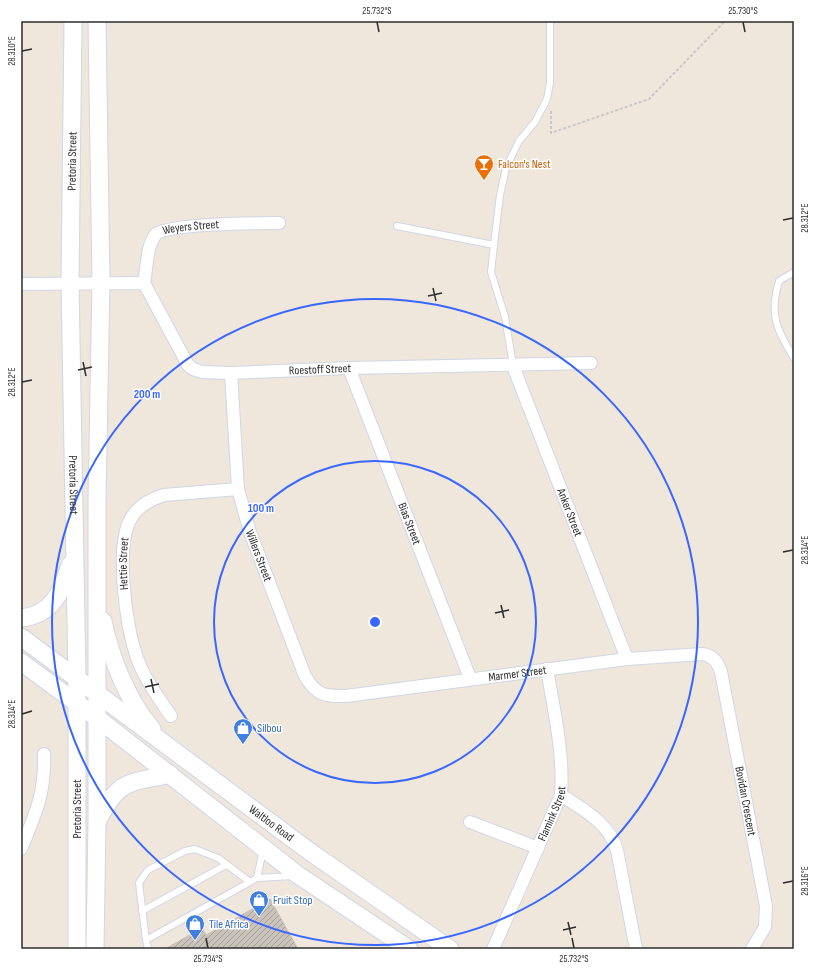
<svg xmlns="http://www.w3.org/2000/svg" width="815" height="970" font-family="'Sofia Sans Condensed',sans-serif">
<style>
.building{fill:url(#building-hatch);stroke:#cbc2b6}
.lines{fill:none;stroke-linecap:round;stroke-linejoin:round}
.lane-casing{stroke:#d1d6e6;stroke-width:8}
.street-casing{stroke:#d1d6e6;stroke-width:14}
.secondary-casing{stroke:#d1d6e6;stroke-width:19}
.path{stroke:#c8c8c8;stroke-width:2;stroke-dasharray:3 2;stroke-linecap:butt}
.lane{stroke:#fff;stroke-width:6}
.street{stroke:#fff;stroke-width:12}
.secondary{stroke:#fff;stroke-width:17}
.ticks{fill:none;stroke:#2c2c2c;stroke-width:1.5}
.ring{fill:none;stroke:#3966ff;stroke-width:2}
.labels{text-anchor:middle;stroke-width:3;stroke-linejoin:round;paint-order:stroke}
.street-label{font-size:12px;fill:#2c2c2c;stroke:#fff}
.food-label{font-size:12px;fill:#c56008;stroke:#fff;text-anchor:start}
.shop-label{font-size:12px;fill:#366cbe;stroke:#fff;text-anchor:start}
.centre{fill:#3966ff;stroke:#fff;stroke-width:2}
.ring-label{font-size:12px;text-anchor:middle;font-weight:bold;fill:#3966ff;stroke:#fff;stroke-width:3;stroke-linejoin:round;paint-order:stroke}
.neatline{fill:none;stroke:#2c2c2c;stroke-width:1.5}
.ticks-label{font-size:10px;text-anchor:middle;fill:#2c2c2c}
</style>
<defs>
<pattern id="building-hatch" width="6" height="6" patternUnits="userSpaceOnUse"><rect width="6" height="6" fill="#cac3bc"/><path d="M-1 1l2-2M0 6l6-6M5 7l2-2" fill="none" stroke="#a49f99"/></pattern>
</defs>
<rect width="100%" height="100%" fill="#efe6dc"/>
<!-- building -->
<path class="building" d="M270 899 298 949H165L202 928 206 935Z"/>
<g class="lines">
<!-- lane casing -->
<g class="lane-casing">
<g id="lane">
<path d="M397 226 494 245"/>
<path d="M794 272 779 281C769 314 776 329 794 358"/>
<path d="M513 365 505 317 491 272 494 245 500 195 506 168 519 141 535 122 547 99 550 83V21"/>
<path d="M257 878 263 850"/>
<path d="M142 911 226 865"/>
<path d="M146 940 139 883 148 870 185 851 195 849 218 858 250 882"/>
<path d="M148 949 146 940 257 878 293 876"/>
</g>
</g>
<!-- street casing -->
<g class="street-casing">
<g id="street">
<path id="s1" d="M144 283C147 269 146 248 155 235 163 223 260 223 279 223"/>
<path id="s2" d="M21 284 144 283 188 365 193 369 202 372 231 373 349 368 591 363"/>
<path id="s3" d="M513 366 627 659"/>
<path id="s4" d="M349 368 470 678"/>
<path id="s5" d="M231 373 238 489 250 532 305 676C317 696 324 696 346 696L627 659 702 654C712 655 718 662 721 672L766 906 765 927 752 949"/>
<path id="s6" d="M171 716C158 697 143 677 136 655 126 624 116 552 129 522 136 507 149 500 164 495L238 489"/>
<path d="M561 795C584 810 609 823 617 850L636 949"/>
<path d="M470 822 538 848"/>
<path d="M21 849C36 812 45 795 44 754"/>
<path id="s7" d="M493 949 561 795C564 753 554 711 547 669"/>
</g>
</g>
<!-- secondary casing -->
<g class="secondary-casing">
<g id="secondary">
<path id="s8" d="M73 21 70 283 77 678V949"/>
<path d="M21 618C52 615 62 592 70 565"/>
<path d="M103 621C110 656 128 702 152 729"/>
<path id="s9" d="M21 637 309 851 450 949"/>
<path d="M21 662 97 718 298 875 409 949"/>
<path d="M98 820C120 778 128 784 170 774"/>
<path d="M95 949 97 822V500L101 283 97 21"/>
</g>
</g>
<!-- path -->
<path class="path" d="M551 111V133L649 99 725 21"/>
<!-- lane -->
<use href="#lane" class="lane"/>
<!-- street -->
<use href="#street" class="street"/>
<!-- secondary -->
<use href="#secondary" class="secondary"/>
</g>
<!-- ticks -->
<path class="ticks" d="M377 22 379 32M743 22 745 32M22 51 32 49M783 220 793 218M433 288 436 301M428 296 442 293M83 362 86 376M78 370 92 367M22 382 32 380M783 552 793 550M501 605 504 618M495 613 509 610M151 679 154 693M145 687 159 684M22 714 32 711M783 883 793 881M568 922 571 935M563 930 576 927M206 938 208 948M572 938 574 948"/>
<!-- distance rings -->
<g class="ring">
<circle cx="375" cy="622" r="161"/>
<circle cx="375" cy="622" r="323"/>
</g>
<!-- icons -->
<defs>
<g id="bar-pin" transform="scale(1)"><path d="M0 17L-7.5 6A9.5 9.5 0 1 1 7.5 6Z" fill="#e8710a" stroke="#fff"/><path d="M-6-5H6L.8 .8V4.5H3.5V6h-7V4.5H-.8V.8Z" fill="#fff"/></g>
<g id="shop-pin" transform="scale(1)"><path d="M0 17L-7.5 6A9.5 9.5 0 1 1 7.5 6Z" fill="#3f7fe0" stroke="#fff"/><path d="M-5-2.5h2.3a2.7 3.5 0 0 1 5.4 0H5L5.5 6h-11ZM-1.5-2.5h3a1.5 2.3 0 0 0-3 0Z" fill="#fff"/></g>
</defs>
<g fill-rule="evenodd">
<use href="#bar-pin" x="484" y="164"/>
<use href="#shop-pin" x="243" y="728"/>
<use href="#shop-pin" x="259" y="900"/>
<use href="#shop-pin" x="195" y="924"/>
</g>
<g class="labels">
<!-- street labels -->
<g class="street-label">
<text transform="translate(72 161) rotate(-89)" y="4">Pretoria Street</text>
<text dy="4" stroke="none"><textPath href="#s1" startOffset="87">Weyers Street</textPath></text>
<text dy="4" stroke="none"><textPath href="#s2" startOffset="350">Roestoff Street</textPath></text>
<text dy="4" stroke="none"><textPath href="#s8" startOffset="464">Pretoria Street</textPath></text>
<text dy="4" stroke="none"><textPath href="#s3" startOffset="157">Anker Street</textPath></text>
<text dy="4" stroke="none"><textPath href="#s4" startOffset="167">Bias Street</textPath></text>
<text dy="4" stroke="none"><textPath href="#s5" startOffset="186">Willers Street</textPath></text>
<text dy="4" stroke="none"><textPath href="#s6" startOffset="163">Hettie Street</textPath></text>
<text dy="4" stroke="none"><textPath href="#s5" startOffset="537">Marmer Street</textPath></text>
<text dy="4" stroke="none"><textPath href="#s5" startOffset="882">Bovidan Crescent</textPath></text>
<text transform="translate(77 809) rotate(-90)" y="4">Pretoria Street</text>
<text dy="4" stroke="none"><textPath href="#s7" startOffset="148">Flamink Street</textPath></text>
<text dy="4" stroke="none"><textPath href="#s9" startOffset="312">Waltloo Road</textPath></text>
</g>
<!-- food labels -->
<g class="food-label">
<text x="498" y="168">Falcon's Nest</text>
</g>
<!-- shop labels -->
<g class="shop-label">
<text x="257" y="732">Silbou</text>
<text x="273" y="904">Fruit Stop</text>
<text x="209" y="928">Tile Africa</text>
</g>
</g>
<circle cx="375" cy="622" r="6" class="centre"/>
<g class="ring-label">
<text x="147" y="398">200 m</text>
<text x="261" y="512">100 m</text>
</g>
<!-- border -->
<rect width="815" height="970" fill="none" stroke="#ffffff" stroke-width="44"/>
<rect x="22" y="22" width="771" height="926" class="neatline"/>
<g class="ticks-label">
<text x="377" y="14">25.732°S</text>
<text x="743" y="14">25.730°S</text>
<text transform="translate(11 51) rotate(-90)" y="4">28.310°E</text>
<text transform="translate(804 218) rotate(-90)" y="4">28.312°E</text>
<text transform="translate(11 382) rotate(-90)" y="4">28.312°E</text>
<text transform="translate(804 550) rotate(-90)" y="4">28.314°E</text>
<text transform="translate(11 714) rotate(-90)" y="4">28.314°E</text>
<text transform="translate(804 881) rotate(-90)" y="4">28.316°E</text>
<text x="208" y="962">25.734°S</text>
<text x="574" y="962">25.732°S</text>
</g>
</svg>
